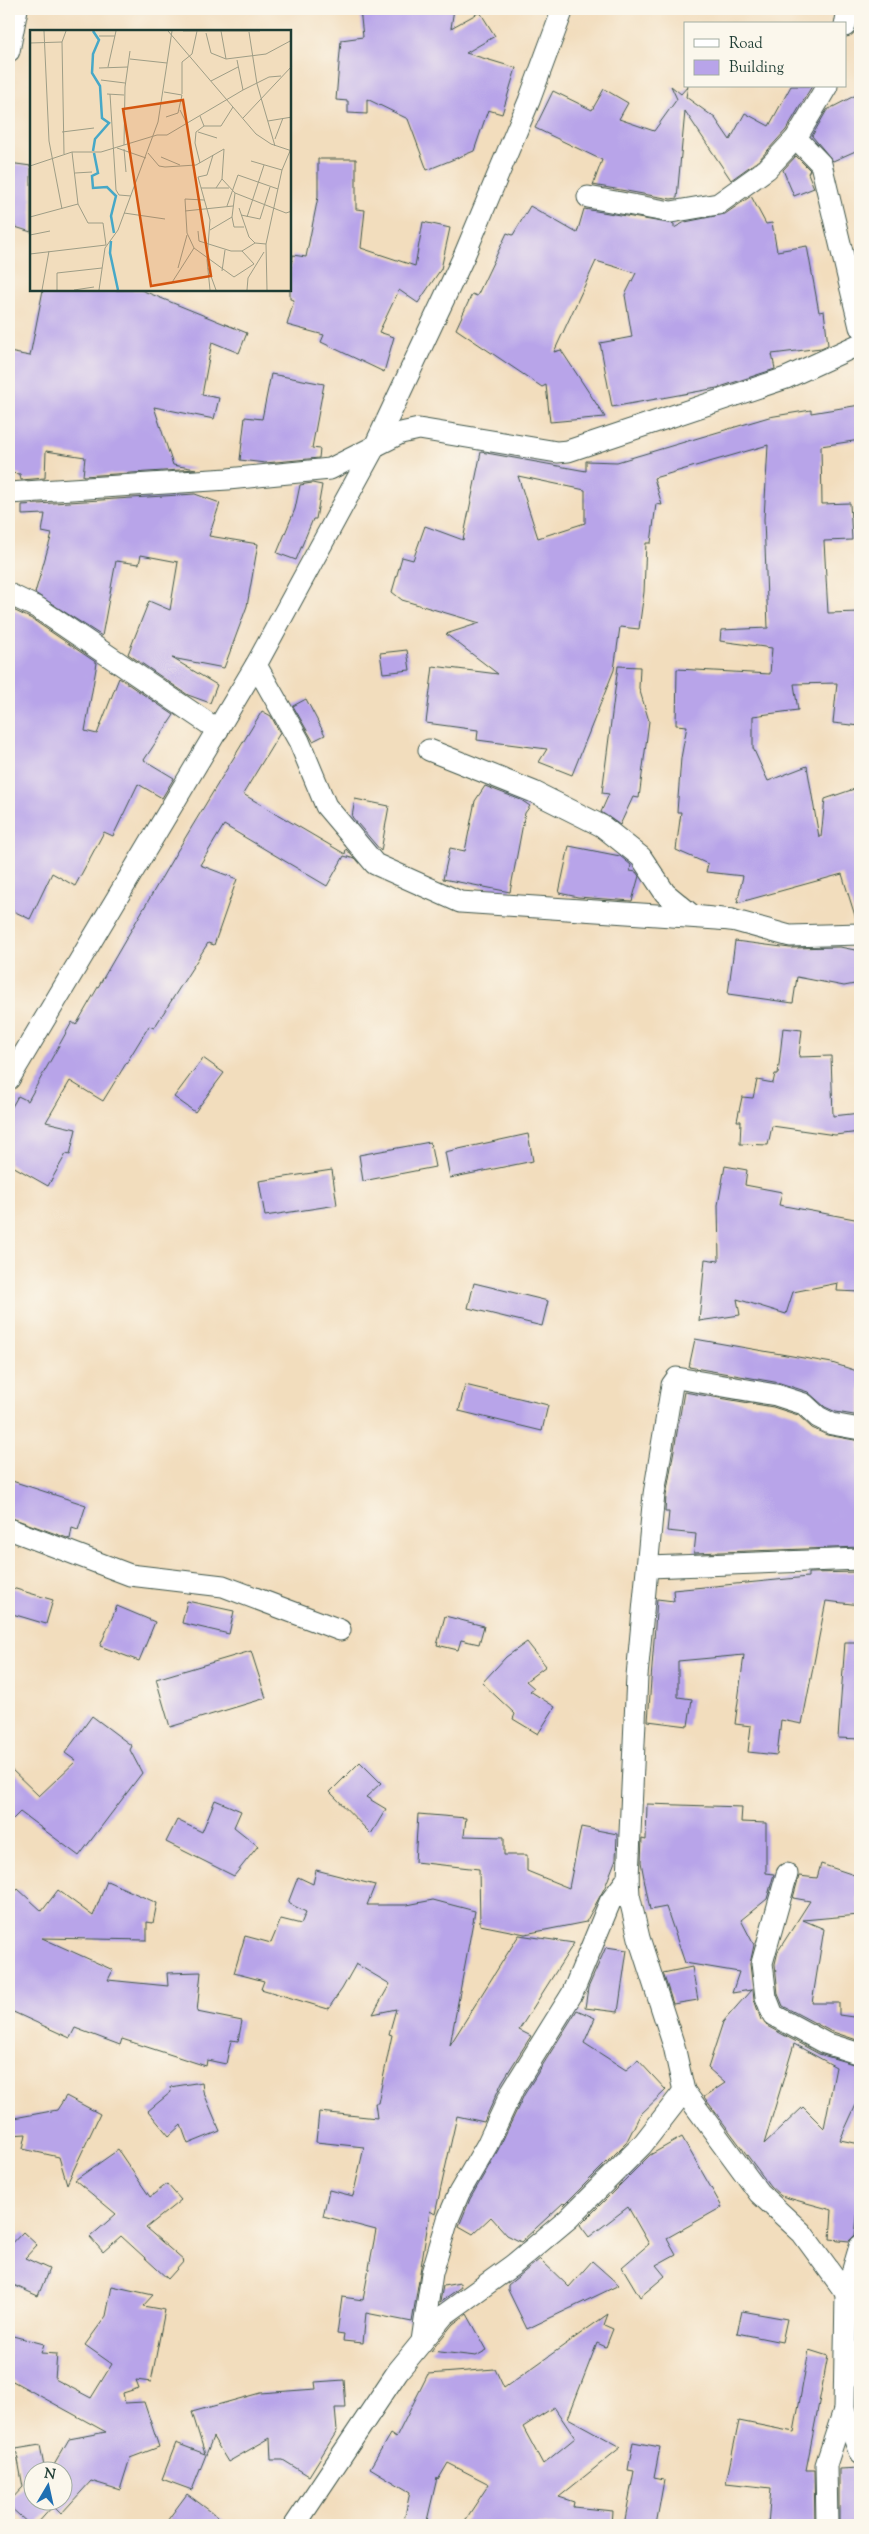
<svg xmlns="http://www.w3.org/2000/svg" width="869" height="2534" font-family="'Sorts Mill Goudy',serif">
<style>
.building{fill:#b8a4e9;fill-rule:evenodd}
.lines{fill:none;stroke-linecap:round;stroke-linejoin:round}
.street-casing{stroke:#3f5549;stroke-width:23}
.street{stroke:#fff;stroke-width:21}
.inset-river{fill:none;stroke:#47a8c7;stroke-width:2.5}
.inset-road{fill:none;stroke:#9e9d86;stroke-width:1}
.view{fill:#d45610;fill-opacity:0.15;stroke:#d45610;stroke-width:2.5}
.inset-edge{fill:none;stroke:#1f3d34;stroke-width:2.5}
</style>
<rect width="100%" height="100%" fill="#fbf7ec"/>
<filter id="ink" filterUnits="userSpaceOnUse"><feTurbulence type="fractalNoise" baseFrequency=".02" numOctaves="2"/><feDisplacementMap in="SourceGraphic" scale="10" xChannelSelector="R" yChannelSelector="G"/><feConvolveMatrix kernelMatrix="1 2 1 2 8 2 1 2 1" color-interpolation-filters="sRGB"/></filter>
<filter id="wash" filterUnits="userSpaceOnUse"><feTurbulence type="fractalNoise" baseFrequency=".0096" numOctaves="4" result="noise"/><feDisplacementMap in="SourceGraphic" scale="20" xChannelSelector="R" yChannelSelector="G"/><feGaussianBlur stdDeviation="1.12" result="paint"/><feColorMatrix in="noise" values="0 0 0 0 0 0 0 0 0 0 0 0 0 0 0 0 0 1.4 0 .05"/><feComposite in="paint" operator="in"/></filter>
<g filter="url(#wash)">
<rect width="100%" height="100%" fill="#f2ddbd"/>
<g id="blocks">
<!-- building -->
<g class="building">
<path d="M360 9H454L451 28 480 12 495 36 466 53 516 68 502 114 488 110 474 151 427 170 408 119 367 99V114L348 113V101L336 100 341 40 363 37Z"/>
<path d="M671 86 681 94 688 86 686 97 715 118 730 140 745 113 769 126 791 86H812L786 130 759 160 731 180 685 111 677 198 671 199 593 185 602 160 535 128 553 91 592 110 604 89 628 103 619 119 654 131 677 99Z"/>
<path d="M860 93V149L833 161 812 136 827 110Z"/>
<path d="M796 156 810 170 808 173 814 188 794 196 783 170Z"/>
<path d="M318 159H356V209L365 210 361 248 415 266 423 222 450 228 441 269 418 303 399 290 379 332 394 337 384 372 321 342 324 335 287 325 294 300 290 299V272L293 255 306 257 318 197Z"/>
<path d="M9 163 31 166V232L9 225Z"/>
<path d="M751 196 766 224 772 223 777 251 807 246 819 312 824 311 828 345 821 348 772 354 775 369 717 388 612 407 600 343 632 337 625 295 636 273 596 261 554 352 561 350 605 417 550 422 546 385 542 387 456 329 472 294 477 296 507 233 513 235 530 206 577 233 584 209 674 224V228L685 222 725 214Z"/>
<path d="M43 290H141L247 333 239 353 212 342 202 395 219 398 214 419 154 407 173 465 196 469 83 476 85 457 46 451 45 478 21 480 20 474 9 473V352L30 356Z"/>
<path d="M271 374 324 384 312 448 320 449 319 458 265 463 240 460 245 417 262 419Z"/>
<path d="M860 405V440L821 446 822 504 850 503 852 540 824 541 828 613 860 612V726L833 723 837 683 794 684 798 710 753 716V748L768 781 807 766 819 837H821L825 799 860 787V918L856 919 842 874 737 903 743 876 706 872 708 864 676 850 681 812H677L681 758 687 726 676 725 677 669 770 674 772 648 720 641 721 630 768 628 764 519 768 445 654 478 662 505 656 504 651 543H646L644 592 639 629 620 627 614 670 572 775 539 762 547 749 477 740 478 730 426 723 433 666 498 674 446 634 480 623 402 600 392 592 402 557 413 560 425 526 463 540 481 452 586 471V461L617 462 769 417 811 410V413ZM518 476 585 490V523L538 538Z"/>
<path d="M312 483 322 485 316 519H313L296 560 277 553 295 509 300 485Z"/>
<path d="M195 494 220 503 209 536 258 544 247 606 224 668 172 658 217 685 210 703 188 695 128 654 149 601 170 610 178 562 141 555 139 564 116 561 102 636 35 593 52 534 42 532 45 514 22 515V505Z"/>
<path d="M9 608 32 619 97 663 85 731 97 734 119 678 174 715 144 760 174 778 162 798 138 784 113 836 104 832 75 886 52 873 30 919 9 909Z"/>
<path d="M407 650 410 670 383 673 380 653Z"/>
<path d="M618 666 640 667 639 688 649 721 639 798 633 797 620 825 601 812 609 794 602 793Z"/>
<path d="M306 699 325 735 313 741 293 706Z"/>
<path d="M262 711 271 716 280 733 243 794 345 854 346 849 355 859 344 856 327 886 224 825 200 865 237 879 214 945 208 943 154 1028 149 1026 103 1101 70 1081 46 1122 76 1129 70 1155 66 1154 48 1186 9 1164V1112L18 1096 28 1101 72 1022 76 1025 173 858Z"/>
<path d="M485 786 521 800 530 806 525 813 510 892 443 879 450 848 465 851 475 801Z"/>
<path d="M355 799 389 806 381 851 352 817Z"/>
<path d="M569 846 620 856 631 865 630 871 636 872 639 876 632 901 578 897 559 893Z"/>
<path d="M735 941 790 948 840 947 860 951V983L844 986 797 977 793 1003 728 994Z"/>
<path d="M783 1028 802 1030 799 1057 831 1056 833 1116 860 1113V1132L835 1135 772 1126 768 1145 740 1144 741 1121H737L742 1097 753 1098 757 1080 773 1083 775 1074H778Z"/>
<path d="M203 1058 224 1073 195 1112 174 1097Z"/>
<path d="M528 1134 533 1161 450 1178 445 1152Z"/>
<path d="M430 1142 435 1167 363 1181 359 1155Z"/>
<path d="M725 1166 747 1170 745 1185 782 1192 779 1205 860 1220V1292L837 1291 838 1283 793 1292 786 1314 737 1299 740 1315 699 1321 705 1259 719 1261 718 1205Z"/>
<path d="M332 1170 337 1205 265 1216 259 1181Z"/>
<path d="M474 1283 548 1301 542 1326 468 1308Z"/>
<path d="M695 1339 832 1363 860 1372V1416L836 1412 825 1407 808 1392 780 1383 689 1367Z"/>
<path d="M465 1385 548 1405 542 1431 459 1411Z"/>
<path d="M684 1392 773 1407 798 1415 812 1428 827 1435 860 1441V1547L694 1553 696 1534 667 1531 669 1512H665L666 1496Z"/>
<path d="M9 1480 86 1505 78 1530 72 1528 70 1539 9 1517Z"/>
<path d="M860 1572V1605L826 1601 802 1724 781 1720 777 1755 748 1752 751 1726 735 1724 744 1655 678 1661V1697L692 1699 688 1726 648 1721 657 1599 674 1601 673 1590 808 1577V1573Z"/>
<path d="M9 1587 53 1600 46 1624 9 1613Z"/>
<path d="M187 1601 234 1611 229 1634 182 1623Z"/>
<path d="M117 1606 155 1622 139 1661 100 1646Z"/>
<path d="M445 1616 484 1626 479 1644 461 1640 458 1650 437 1645Z"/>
<path d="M527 1642 546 1666 526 1681 534 1688 530 1691 555 1707 538 1734 513 1719 515 1714 482 1683 506 1657Z"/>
<path d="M845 1642H860V1739L838 1738Z"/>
<path d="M251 1651 266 1698 170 1727 156 1679Z"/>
<path d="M92 1716 132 1746 130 1750 142 1773 79 1856 20 1812 9 1823V1767L39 1796 76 1761 65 1753Z"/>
<path d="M360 1762 381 1783 366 1797 386 1809 371 1834 330 1792Z"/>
<path d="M215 1800 241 1811 234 1827 258 1846 234 1876 166 1842 177 1820 202 1832Z"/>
<path d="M647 1804 742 1807 741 1822 766 1823V1873L774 1874 767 1899 741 1920 754 1945 750 1964 754 1999 761 2020 767 2026 819 2054 860 2066V2096L840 2140 860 2144V2192L855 2235 849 2241 830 2239 832 2210 781 2196 770 2186 704 2097 725 2083 708 2068 723 2022 751 1990 732 1993 739 1972 685 1963 666 1907 650 1910 641 1862 642 1839 646 1840ZM794 2044 836 2067 824 2128 803 2107 764 2144Z"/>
<path d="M418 1814 466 1818 464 1836 504 1837V1855H527V1871L569 1888 581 1827 617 1834 616 1859 605 1887 586 1922 525 1934 480 1925 479 1869 415 1862Z"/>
<path d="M821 1864 860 1877V1896L857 1895 859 1915 803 1920 824 1929 812 2003H839V2015L860 2018V2041L830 2031 783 2006 778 1994 775 1964 778 1951 810 1901 793 1898 799 1876 817 1878Z"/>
<path d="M316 1870 375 1885 367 1905H407L433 1900 475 1911 450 2045 519 1935 574 1943 519 2030 531 2036 502 2082 484 2122 457 2116 435 2214 430 2211 412 2322 366 2313 363 2343 343 2341 344 2335 337 2334 342 2297 363 2300 376 2230 323 2216 329 2190 353 2196 364 2147 316 2142 319 2112 377 2118 375 2103H378L392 2035 389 2034 396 2009 373 2014 390 1984 356 1964 342 1989 328 2009 261 1989 264 1981 234 1973 245 1936 271 1943 281 1919 301 1924 306 1912 288 1903 298 1877 313 1884Z"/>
<path d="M107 1881 157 1903 153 1923 147 1922V1940L42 1938 113 1970 108 1980 168 1986 167 1973 201 1972 197 2012 242 2021 238 2041 231 2040 226 2064 207 2060 206 2066 122 2039 120 2045 75 2028 70 2038 9 2010V1899L18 1889 42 1911 58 1890 93 1916Z"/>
<path d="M606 1947 627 1950 618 2012 585 2008 588 1988Z"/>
<path d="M692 1967 698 2000 673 2004 663 1973Z"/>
<path d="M577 2010 595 2018 584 2043 626 2070 638 2060 666 2090 640 2115 626 2143 564 2205 563 2203 521 2242 507 2235 491 2217 473 2234 459 2226 470 2199 498 2150 524 2095Z"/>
<path d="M202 2082 203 2091 220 2131 188 2144 181 2125 169 2136 148 2111 171 2092 170 2087Z"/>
<path d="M66 2096 100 2114 67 2184 59 2157 23 2149 26 2134 9 2135V2119L57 2110Z"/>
<path d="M682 2137 722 2207 667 2238 676 2254 656 2265 665 2276 640 2297 622 2267 649 2244 628 2207 589 2237 580 2225 650 2155Z"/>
<path d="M118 2150 150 2197 167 2184 181 2200 146 2228 184 2261 168 2279 121 2236 103 2252 90 2237 116 2214 75 2180Z"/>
<path d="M23 2232 37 2245 25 2258 49 2269 38 2296 9 2283V2247Z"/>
<path d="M540 2259 569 2287 592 2261 619 2285 527 2329 508 2290V2285Z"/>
<path d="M460 2283 461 2287 440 2302 443 2286Z"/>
<path d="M112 2286 153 2295 143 2306 165 2310 151 2382 136 2380 139 2388 123 2393 125 2403 144 2402 159 2447 130 2458 120 2490 91 2481 61 2514 53 2506 36 2525H30L9 2506V2502L23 2487 16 2449 40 2445 45 2472H32V2502H62V2472H50L69 2439 106 2432 9 2379V2335L44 2344 41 2353 57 2354 55 2379 91 2398 112 2364 85 2345 106 2316Z"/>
<path d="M742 2311 787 2319 782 2342 737 2333Z"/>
<path d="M467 2314 487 2350 476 2356 431 2351 453 2324Z"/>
<path d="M608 2314 604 2325 613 2329 606 2347 597 2343 568 2418 621 2447 559 2497 574 2502 573 2507 613 2511 612 2525H462L489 2484 448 2463 438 2480 437 2478 426 2525H403L410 2492 370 2468 390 2434 396 2438 428 2374 495 2369 504 2388ZM554 2407 575 2438 543 2464 523 2427Z"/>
<path d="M809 2350 828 2356 806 2470H814L815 2525H768L771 2488 726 2483 739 2421 794 2432Z"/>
<path d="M344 2380 346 2408H335L337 2431 309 2476 283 2460H271L270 2438 228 2462 213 2437 192 2490 162 2479 176 2443 205 2454 192 2412 260 2393 316 2389 315 2382Z"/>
<path d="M633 2442 660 2447 654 2478 664 2480 656 2525H624L634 2471 628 2470Z"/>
<path d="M860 2468V2525H839V2469Z"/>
<path d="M187 2494 229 2525H164Z"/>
</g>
</g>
</g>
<g filter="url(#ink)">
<use href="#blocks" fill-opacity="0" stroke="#3f5549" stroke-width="1"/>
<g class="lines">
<!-- street casing -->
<g class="street-casing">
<g id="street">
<path d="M845 26 848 9"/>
<path d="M9 51 17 9"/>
<path d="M796 138 821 164 860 327"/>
<path d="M588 197 671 212 718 204 767 169 796 138 827 86"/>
<path d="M9 493 228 479 330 469 401 433 419 429 557 452 568 451 786 378 860 344"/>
<path d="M9 594 38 608 218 730"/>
<path d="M256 665 299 741 326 806 375 864 460 902 732 920"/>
<path d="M429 750 534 792 602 826 641 857 665 893 693 916 732 920 790 936 860 934"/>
<path d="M9 1079 256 665 374 448 464 256 529 101 563 9"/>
<path d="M860 1429 832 1424 818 1417 804 1404 776 1395 677 1378 672 1385 654 1494 637 1676 628 1878 629 1895 639 1938 674 2046 684 2091 759 2193 802 2233 846 2293 860 2307"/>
<path d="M9 1529 130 1575 223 1586 340 1630"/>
<path d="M649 1567 860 1559"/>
<path d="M787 1874 762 1963 766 1997 773 2015 825 2043 860 2054"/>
<path d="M422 2341 432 2273 448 2219 459 2193 487 2145 513 2089 572 1994 610 1902 628 1878"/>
<path d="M844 2410 860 2454"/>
<path d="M295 2525 398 2371 444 2315 513 2265 568 2219 642 2145 684 2091"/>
<path d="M827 2525 826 2465 844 2410 846 2293 860 2246"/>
</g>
</g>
<!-- street -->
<use href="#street" class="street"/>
</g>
</g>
<!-- overview -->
<g transform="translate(30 30)">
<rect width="261" height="261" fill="#f2ddbd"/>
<path class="inset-river" d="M63 1 69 10 63 24 62 43 70 56 72 88 79 93 65 109 63 121M64 123 68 143 62 146 63 158 77 157 86 166 81 186 84 203M81 211 80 223 88 260"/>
<path class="inset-road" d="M14 1 19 111 32 179M138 1 226 104 241 114 262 121M153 1H230M191 1 196 29M219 2 227 54 245 116M176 3 181 23 196 29 236 24 262 10M69 6H85M0 13 32 12M100 29 137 33M207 30 213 60M78 37 86 1M69 38 98 37M71 50 95 53M181 51 208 37M134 62 152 65 148 83 136 87M77 64 94 65M80 64 86 160 89 165 101 166M152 64V32L162 24 167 1M150 80 157 94M213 88 262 36M238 91 262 87M174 96H191L203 77M32 102 64 98M168 102 187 108M245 109 253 88M94 115 95 57 100 21M87 118 116 128M94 119 96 142M118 123 129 136 135 137 166 135 194 119 192 149 186 158M34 124 32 12 36 1M131 127 150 135M221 131 252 140M170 133 165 113 166 102 174 96 170 86M0 136 42 122H71L127 105H137L213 60 239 47 251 46M45 143 62 142M192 149 205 163 202 187 204 197H214M171 158H199M205 163 256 183 262 181M174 170 155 169 157 203 164 218 204 247 224 234M197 176 208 145 248 159M209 178 219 207 225 213M155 181 203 176M94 183 135 189M211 185 230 189 240 157M0 187 48 174M217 187 234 135M180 200 202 187M168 201 169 211 201 221H212L225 213 236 214M0 205 20 201M212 221 224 234M0 224 76 215 73 193H58L48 174 42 122M148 238 157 205M178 238 186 260M192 241 195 220M141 254 164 218M12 260 19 221M27 260V243L72 238M44 260 64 257M69 260 75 218 88 200 128 92 142 1M180 260 177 230 180 190 168 147 177 145 183 125M217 260 218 248 234 222M237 260 236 214 252 140 260 121"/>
<path class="view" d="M153 70 181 246 121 256 93 79Z"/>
<rect width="261" height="261" class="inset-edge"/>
</g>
<!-- margin -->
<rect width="869" height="2534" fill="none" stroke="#fbf7ec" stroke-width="30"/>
<!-- legend -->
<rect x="684" y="22" width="162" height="65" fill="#fbf7ec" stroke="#a3ada2"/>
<rect x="694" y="39" width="25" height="8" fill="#ffffff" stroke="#a3ada2"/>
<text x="729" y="48" font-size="15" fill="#1f3d34">Road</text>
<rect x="694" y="60" width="25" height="15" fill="#b8a4e9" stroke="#a3ada2"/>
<text x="729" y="72" font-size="15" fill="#1f3d34">Building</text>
<!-- north arrow -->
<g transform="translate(48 2486) rotate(9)"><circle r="24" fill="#fbf7ec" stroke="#a3ada2"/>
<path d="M0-4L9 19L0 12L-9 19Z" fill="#1f6fb2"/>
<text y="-8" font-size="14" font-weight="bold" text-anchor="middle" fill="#1f3d34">N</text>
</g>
</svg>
